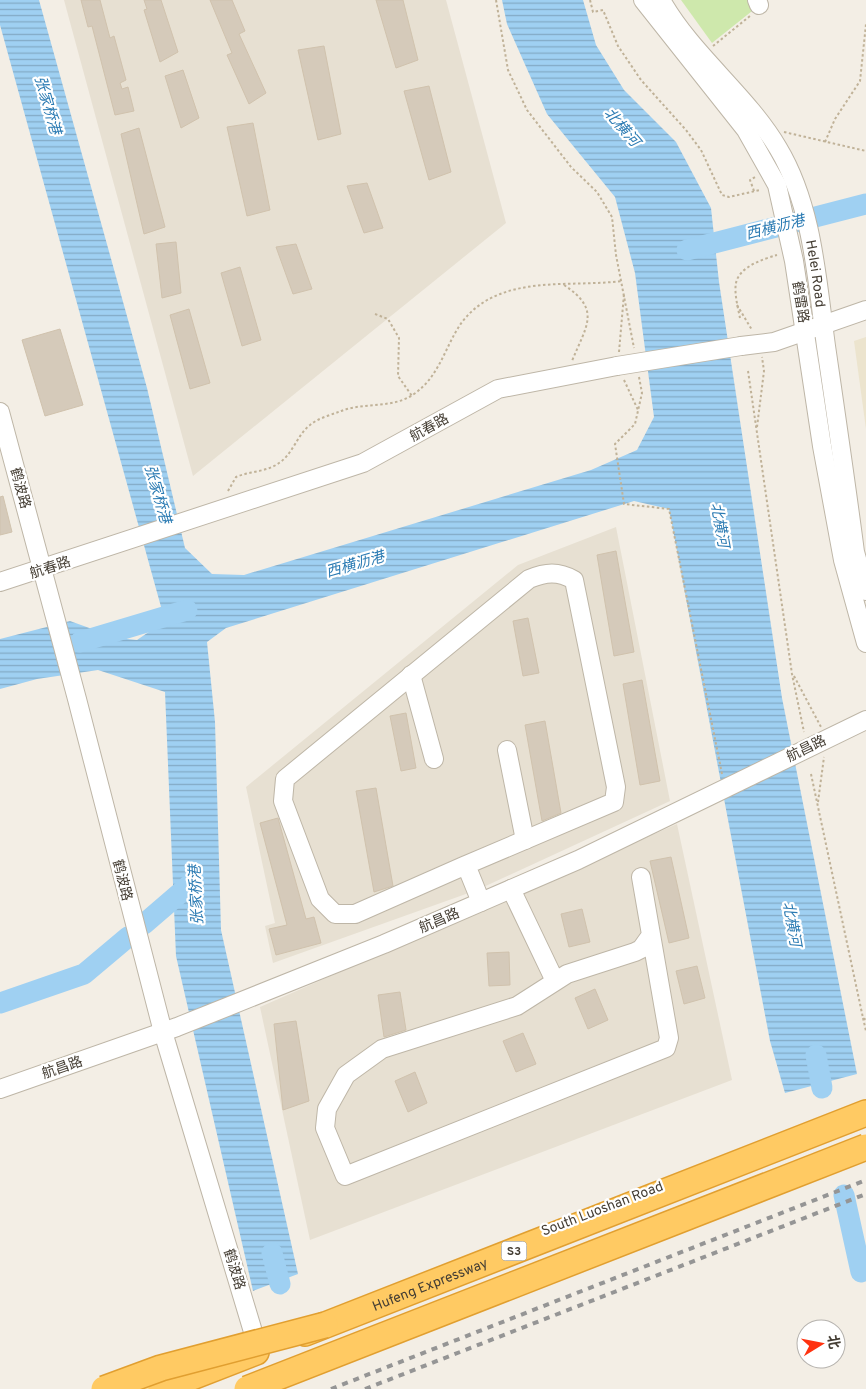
<svg xmlns="http://www.w3.org/2000/svg" width="866" height="1389" font-family="Overpass,'Noto Sans SC',sans-serif">
<style>
.residential{fill:#e7e0d2}
.education{fill:#ece4ce}
.green{fill:#cee8ac}
.water{fill:url(#water-rules)}
.lines{fill:none;stroke-linecap:round;stroke-linejoin:round}
.canal{stroke:#9fd0f2;stroke-width:12}
.river{stroke:#9fd0f2;stroke-width:21}
.building{fill:#d5caba;stroke:#d0c2ad}
.minor-casing{stroke:#beb6a7;stroke-width:20}
.major-casing{stroke:#e6bd5f;stroke-width:25}
.highway-casing{stroke:#e19f30;stroke-width:28}
.path{stroke:#c0b298;stroke-width:2;stroke-dasharray:2.5 2.5;stroke-linecap:butt}
.minor{stroke:#fff;stroke-width:18}
.major{stroke:#ffdf91;stroke-width:22}
.highway{stroke:#ffca63;stroke-width:25}
.rail{stroke:#959595;stroke-width:4;stroke-dasharray:6 6;stroke-linecap:butt}
.minor-bridge-casing{stroke:#beb6a7;stroke-width:20;stroke-linecap:butt}
.highway-bridge-casing{stroke:#e19f30;stroke-width:28;stroke-linecap:butt}
.minor-bridge{stroke:#fff;stroke-width:18}
.highway-bridge{stroke:#ffca63;stroke-width:25}
.labels{text-anchor:middle;stroke-width:4.5;stroke-linejoin:round;paint-order:stroke}
.shield{fill:#fff;stroke:#7d7871;stroke-width:1}
.shield-label{font-size:12px;font-weight:bold;fill:#453e34}
.street-label{font-size:14px;fill:#453e34;stroke:#fff}
.water-label{font-size:15px;font-style:italic;fill:#2b7bb3;stroke:#fff}
</style>
<defs>
<pattern id="water-rules" width="6" height="5" patternUnits="userSpaceOnUse" patternTransform="scale(1.25)"><rect width="6" height="5" fill="#9fd0f2"/><path d="M0 2.5h6" fill="none" stroke="#83aac5"/></pattern>
</defs>
<rect width="100%" height="100%" fill="#f3eee5"/>
<!-- residential -->
<g class="residential">
<path d="M64 0H446L506 223 193 476Z"/>
<path d="M616 527 670 801 477 890 273 963 265 926 275 923 246 787 518 565Z"/>
<path d="M677 824 732 1080 310 1240 260 1007Z"/>
</g>
<!-- education -->
<path class="education" d="M866 337V429L854 341Z"/>
<!-- green -->
<path class="green" d="M681 0H766L712 43Z"/>
<!-- water -->
<path class="water" d="M0 0H39L147 388 185 548 212 574 244 575 591 470 637 450 654 417 635 273 615 197 547 114 507 24 502 0H583L596 45 624 90 676 142 711 208 719 282 782 698 857 1074 785 1093 770 1041 669 509 634 501 226 628 207 642 215 722 221 930 298 1274 253 1291 176 956 165 692 98 670 37 679 0 689V639L70 621 117 638 137 640 156 627 163 614 0 25Z"/>
<g class="lines">
<!-- canal -->
<path class="canal" d="M861 1272 866 1271"/>
<!-- river -->
<g class="river">
<path d="M687 250 866 204"/>
<path d="M80 642 187 610"/>
<path d="M144 924 194 881"/>
<path d="M0 1003 84 974 128 937"/>
<path d="M816 1055 822 1088"/>
<path d="M844 1195 861 1272"/>
<path d="M272 1253 280 1284"/>
</g>
</g>
<!-- building -->
<g class="building">
<path d="M81 0H100L110 38 114 36 126 80 120 83 122 89 128 87 134 111 115 115 92 26 88 27Z"/>
<path d="M144 0H161L178 52 160 62 144 10 147 9Z"/>
<path d="M210 0H232L245 31 239 34 266 93 249 104 227 55 232 53Z"/>
<path d="M376 0H403L418 60 396 68Z"/>
<path d="M324 46 341 134 318 140 298 50Z"/>
<path d="M183 70 199 118 181 128 165 76Z"/>
<path d="M429 86 451 172 429 180 404 91Z"/>
<path d="M253 123 270 210 247 216 227 127Z"/>
<path d="M139 128 165 227 144 234 121 134Z"/>
<path d="M367 183 383 228 364 233 347 186Z"/>
<path d="M176 242 181 293 162 298 156 244Z"/>
<path d="M296 244 312 289 293 294 276 247Z"/>
<path d="M240 267 261 340 242 346 221 273Z"/>
<path d="M189 309 210 383 190 389 170 315Z"/>
<path d="M60 329 83 405 45 416 22 340Z"/>
<path d="M3 496 12 532 0 535V497Z"/>
<path d="M616 551 634 652 614 656 597 555Z"/>
<path d="M528 618 539 673 523 676 513 621Z"/>
<path d="M642 680 660 781 640 785 623 684Z"/>
<path d="M406 713 416 768 401 771 390 716Z"/>
<path d="M545 721 561 813 542 821 525 725Z"/>
<path d="M376 788 393 886 374 892 356 791Z"/>
<path d="M278 818 306 919 314 917 321 943 276 955 269 929 287 925 260 823Z"/>
<path d="M671 857 689 938 669 943 650 861Z"/>
<path d="M582 909 590 942 569 947 561 914Z"/>
<path d="M509 952 510 985 489 986 487 953Z"/>
<path d="M697 966 705 998 684 1004 676 971Z"/>
<path d="M595 989 608 1020 588 1029 575 998Z"/>
<path d="M400 992 406 1030 384 1037 378 995Z"/>
<path d="M296 1021 309 1101 283 1110 274 1024Z"/>
<path d="M523 1033 536 1064 516 1072 503 1041Z"/>
<path d="M415 1072 427 1103 408 1112 395 1081Z"/>
</g>
<g class="lines">
<!-- minor casing -->
<g class="minor-casing">
<g id="minor">
<path d="M643 0 746 130 777 185 794 261 822 446 843 560 866 643"/>
<path id="s1" d="M661 0C692 55 746 94 778 148 813 206 817 281 826 346 836 415 846 483 855 552L866 591"/>
<path d="M757 0 759 5"/>
<path d="M741 346 774 342 866 310"/>
<path d="M0 412 77 699 163 1032 257 1345"/>
<path d="M0 582 363 463 498 389 617 366"/>
<path d="M411 675 434 759"/>
<path d="M507 750 525 840"/>
<path d="M466 865 614 802 616 787 574 580C558 571 546 572 529 579L285 779 283 801 320 899 335 914H355L466 865 481 902"/>
<path d="M641 877 669 1038 666 1048 345 1176 325 1128 327 1109 346 1075 382 1049 517 1006 567 974 635 952 641 949 651 935"/>
<path d="M511 889 555 981"/>
<path d="M0 1089 177 1027 384 944 578 860 866 720"/>
</g>
</g>
<!-- major casing -->
<g class="major-casing">
<path id="major" d="M143 1389 177 1376"/>
</g>
<!-- highway casing -->
<g class="highway-casing">
<g id="highway">
<path id="s2" d="M305 1333 866 1113"/>
<path d="M161 1389 256 1352"/>
</g>
</g>
<!-- path -->
<g class="path">
<path d="M496 0 508 70 527 110 571 167 597 192 612 217 616 255 634 348"/>
<path d="M590 0 593 12 603 10 618 46 641 80 686 130 701 150 722 195 729 197 760 190"/>
<path d="M713 46 750 16"/>
<path d="M784 132 866 151"/>
<path d="M825 142 835 119 860 81 866 24"/>
<path d="M754 191 750 180 755 177"/>
<path d="M564 285C602 310 586 326 572 361"/>
<path d="M737 305 752 330"/>
<path d="M375 314 388 319 399 338 398 376 412 396"/>
<path d="M740 318C738 308 734 293 736 283 739 267 763 259 777 255"/>
<path d="M619 352 624 294"/>
<path d="M748 371 792 674 804 732"/>
<path d="M639 377 642 393 635 424 615 444 624 504 669 509 722 774"/>
<path d="M624 380 638 410"/>
<path d="M757 427 764 371 762 357"/>
<path d="M228 491 236 477C250 471 267 472 279 463 293 454 297 435 310 425 318 418 331 415 341 411 364 402 393 409 414 394 440 376 445 346 462 322 500 273 568 288 622 281"/>
<path d="M794 676 821 727"/>
<path d="M811 774 863 1018 866 1020"/>
<path d="M818 802 824 757"/>
<path d="M863 1018 866 1031"/>
</g>
<!-- minor -->
<use href="#minor" class="minor"/>
<!-- major -->
<use href="#major" class="major"/>
<!-- highway -->
<use href="#highway" class="highway"/>
<!-- rail -->
<g class="rail">
<path d="M331 1389 866 1180"/>
<path d="M365 1389 866 1194"/>
</g>
<!-- minor-bridge casing -->
<g class="minor-bridge-casing">
<path id="minor-bridge" d="M617 366 741 346"/>
</g>
<!-- highway-bridge casing -->
<g class="highway-bridge-casing">
<g id="highway-bridge">
<path d="M104 1389 161 1368 325 1325"/>
<path d="M247 1389 866 1147"/>
</g>
</g>
<!-- minor-bridge -->
<use href="#minor-bridge" class="minor-bridge"/>
<!-- highway-bridge -->
<use href="#highway-bridge" class="highway-bridge"/>
</g>
<g class="labels">
<!-- shield labels -->
<rect class="shield" x="501.5" y="1241.5" width="25" height="19" rx="4"/>
<g class="shield-label">
<text x="514" y="1255">S3</text>
</g>
<!-- street labels -->
<g class="street-label">
<text dy="5" stroke="none"><textPath href="#s1" startOffset="321">Helei Road</textPath></text>
<text transform="translate(801 302) rotate(81)" y="5">鹤雷路</text>
<text transform="translate(429 427) rotate(-29)" y="5">航春路</text>
<text transform="translate(21 488) rotate(75)" y="5">鹤波路</text>
<text transform="translate(50 567) rotate(-18)" y="5">航春路</text>
<text transform="translate(806 748) rotate(-26)" y="5">航昌路</text>
<text transform="translate(123 880) rotate(76)" y="5">鹤波路</text>
<text transform="translate(439 920) rotate(-23)" y="5">航昌路</text>
<text transform="translate(62 1067) rotate(-19)" y="5">航昌路</text>
<text transform="translate(602 1208) rotate(-21)" y="5">South Luoshan Road</text>
<text transform="translate(235 1269) rotate(73)" y="5">鹤波路</text>
<text dy="5" stroke="none"><textPath href="#s2" startOffset="134">Hufeng Expressway</textPath></text>
</g>
<!-- water labels -->
<g class="water-label">
<text transform="translate(48 105) rotate(74)" y="5">张家桥港</text>
<text transform="translate(622 127) rotate(49)" y="5">北横河</text>
<text transform="translate(775 227) rotate(-14)" y="5">西横沥港</text>
<text transform="translate(158 494) rotate(74)" y="5">张家桥港</text>
<text transform="translate(720 525) rotate(80)" y="5">北横河</text>
<text transform="translate(355 564) rotate(-16)" y="5">西横沥港</text>
<text transform="translate(196 895) rotate(-93)" y="5">张家桥港</text>
<text transform="translate(792 924) rotate(80)" y="5">北横河</text>
</g>
</g>
<!-- north arrow -->
<g transform="translate(821 1344) rotate(80)"><circle r="24" fill="#ffffff" stroke="#b5b2ae"/>
<path d="M0-4L9 19L0 12L-9 19Z" fill="#ff320f"/>
<text y="-8" font-size="14" font-weight="bold" text-anchor="middle" fill="#453e34">北</text>
</g>
</svg>
